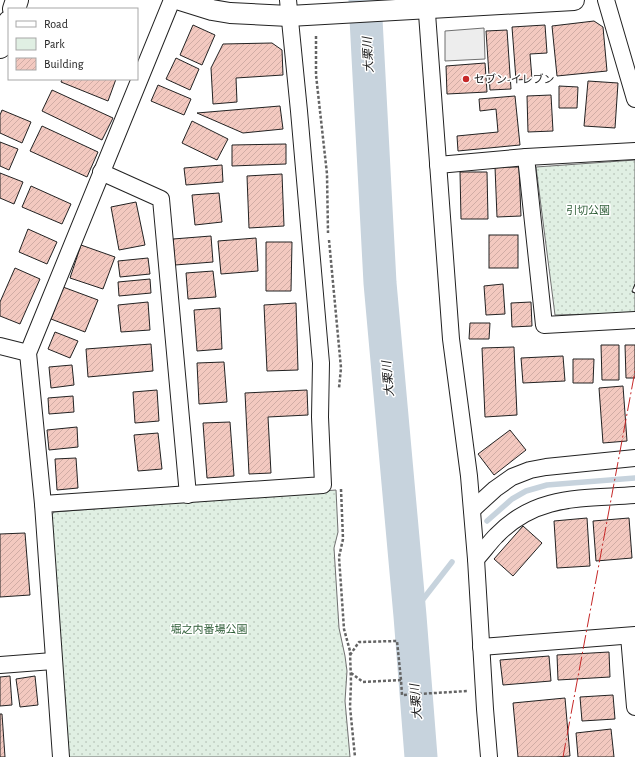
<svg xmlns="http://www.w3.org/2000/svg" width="635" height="757" font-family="'Alegreya Sans','Noto Sans JP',sans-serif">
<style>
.green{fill:url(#green-dots);stroke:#6f6f6f}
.parking{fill:#ededed;stroke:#6f6f6f}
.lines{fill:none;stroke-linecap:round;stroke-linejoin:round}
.stream{stroke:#c7d3dd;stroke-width:5.5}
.river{stroke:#c7d3dd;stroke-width:33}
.building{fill:url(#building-hatch);stroke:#222}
.minor-casing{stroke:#222;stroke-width:18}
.tertiary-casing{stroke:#222;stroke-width:22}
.secondary-casing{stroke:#222;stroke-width:24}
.path{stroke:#646464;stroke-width:2.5;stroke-dasharray:3 2;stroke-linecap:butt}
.minor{stroke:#fff;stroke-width:16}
.tertiary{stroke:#fff;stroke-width:20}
.secondary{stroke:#fff;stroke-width:22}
.fence{stroke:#222;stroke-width:1;stroke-dasharray:5 2;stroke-linecap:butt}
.power{stroke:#c62828;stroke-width:1;stroke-dasharray:14 3 2 3;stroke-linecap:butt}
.poi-dot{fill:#c62828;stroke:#fff;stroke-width:1.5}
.labels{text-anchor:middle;stroke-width:3;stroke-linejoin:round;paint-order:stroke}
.poi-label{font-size:11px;fill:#222;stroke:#fff;text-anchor:start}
.park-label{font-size:11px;fill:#2f5e38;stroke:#fff}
.water-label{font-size:12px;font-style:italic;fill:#222;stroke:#fff}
</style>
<defs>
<pattern id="green-dots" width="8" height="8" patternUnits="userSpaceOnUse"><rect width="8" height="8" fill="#e0efe3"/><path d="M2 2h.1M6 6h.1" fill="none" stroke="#c0cdc2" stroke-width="1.8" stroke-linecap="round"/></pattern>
<pattern id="building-hatch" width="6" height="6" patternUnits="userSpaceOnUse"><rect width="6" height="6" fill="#f3c9c0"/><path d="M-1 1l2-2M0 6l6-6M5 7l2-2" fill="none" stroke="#d0aca5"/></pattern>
</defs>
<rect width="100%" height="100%" fill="#fff"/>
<!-- green -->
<g class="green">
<path d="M635 160V284L632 291 635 293V313L555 315 536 167Z"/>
<path d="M336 490 338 532 334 548 339 628 345 656 347 671 345 701 350 757H66L48 520 54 512Z"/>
</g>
<!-- parking -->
<path class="parking" d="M484 28 485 59 445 61V31Z"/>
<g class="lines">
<!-- stream -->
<g class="stream">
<path d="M487 521 512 499 526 491 547 485 635 478"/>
<path d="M410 616 452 562"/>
</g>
<!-- river -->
<path class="river" d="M365 0 380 283 410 616 421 757"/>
</g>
<!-- building -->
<g class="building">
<path d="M594 21 603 27 607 71 557 76 552 26Z"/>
<path d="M193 25 215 35 202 65 180 55Z"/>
<path d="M545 25 547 53 530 54 532 79 516 80 512 27Z"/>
<path d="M507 30 511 89 490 90 486 31Z"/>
<path d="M272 43 282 50 283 75 236 78 237 102 213 104 211 68 223 44Z"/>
<path d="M176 58 199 69 190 90 166 79Z"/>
<path d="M485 63 487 92 447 94 446 66Z"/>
<path d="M62 79H116L108 101 61 82Z"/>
<path d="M588 81 618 83 615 128 584 126Z"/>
<path d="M158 85 191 99 184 115 151 101Z"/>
<path d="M559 86 578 87 577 108H559Z"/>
<path d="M52 90 113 118 102 140 42 111Z"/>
<path d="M551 95 553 131 528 132 527 96Z"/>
<path d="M515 96 520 145 458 151 457 136 498 132 496 109 480 111 479 99Z"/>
<path d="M280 106 283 129 243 133 197 113Z"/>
<path d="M2 110 31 122 22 143 0 133V115Z"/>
<path d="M192 121 228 139 217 160 182 143Z"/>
<path d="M42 126 98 152 87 177 30 151Z"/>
<path d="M0 142 18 149 9 170 0 166Z"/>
<path d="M286 144V164L232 166V145Z"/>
<path d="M222 165 223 182 186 185 184 168Z"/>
<path d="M495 167H519L521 216 497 217Z"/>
<path d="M460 172H487L488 219H461Z"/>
<path d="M0 173 23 182 14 204 0 198Z"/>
<path d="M282 174 284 226 249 228 247 176Z"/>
<path d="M31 186 71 204 62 224 22 207Z"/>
<path d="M219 193 222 222 195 225 192 195Z"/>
<path d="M136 202 145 245 119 250 111 207Z"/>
<path d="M28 229 57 242 47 264 19 252Z"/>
<rect x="489" y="235" width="29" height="33"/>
<path d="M211 236 213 262 175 265 173 239Z"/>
<path d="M256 238 258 271 221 274 218 241Z"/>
<path d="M266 242H292L291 291H266Z"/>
<path d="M81 245 115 257 103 289 70 278Z"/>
<path d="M148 258 150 274 120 277 118 261Z"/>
<path d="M15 268 40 279 20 324 0 316V302Z"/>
<path d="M213 271 216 297 188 299 186 273Z"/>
<path d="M150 279 151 293 119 296 118 282Z"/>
<path d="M503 284 505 314 486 315 484 286Z"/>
<path d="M63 287 98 300 85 332 51 319Z"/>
<path d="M148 302 150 330 121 332 118 305Z"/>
<path d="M531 302 532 326 512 327 511 303Z"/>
<path d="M296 303 298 370 267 371 264 305Z"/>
<path d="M220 308 222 349 197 351 194 310Z"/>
<path d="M470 323H490L489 339H469Z"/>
<path d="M55 332 78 341 70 358 48 349Z"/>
<path d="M151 344 153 371 88 377 86 349Z"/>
<path d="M601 345H619V380H602Z"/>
<path d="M625 345H635V378H626Z"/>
<path d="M514 347 517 415 485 417 482 348Z"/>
<path d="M563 356 565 381 523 383 521 358Z"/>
<path d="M573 359H594L593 383H573Z"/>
<path d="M224 362 227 402 199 404 197 363Z"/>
<path d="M72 365 74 385 51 388 49 367Z"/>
<path d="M623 386 627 441 603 443 599 388Z"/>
<path d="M157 390 159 421 135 423 133 392Z"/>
<path d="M307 390 308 415 268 417 271 473 249 474 245 393Z"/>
<path d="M73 396 74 412 49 414 48 398Z"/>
<path d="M230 422 234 476 207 478 203 423Z"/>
<path d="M77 427 78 447 49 450 47 430Z"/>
<path d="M510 430 526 450 494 475 478 454Z"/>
<path d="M158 433 162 469 138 471 134 435Z"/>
<path d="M76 458 78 488 57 490 55 459Z"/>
<path d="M587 518 590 566 557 568 554 521Z"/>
<path d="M629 518 632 558 596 561 593 521Z"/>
<path d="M523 526 542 543 513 576 494 559Z"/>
<path d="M25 533 30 595 0 597V534Z"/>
<path d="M609 652 610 677 558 680 557 655Z"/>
<path d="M549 656 551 681 503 685 500 660Z"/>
<path d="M10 676 12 705 0 706V677Z"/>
<path d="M35 676 38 705 20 707 16 679Z"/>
<path d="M613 695 615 719 582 721 580 697Z"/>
<path d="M565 698 570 756 556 757H518L513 703Z"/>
<path d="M0 714H2L5 757H0Z"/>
<path d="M611 729 614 757H578L576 733Z"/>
</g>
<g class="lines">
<!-- minor casing -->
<g class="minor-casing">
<g id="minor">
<path d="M426 0 451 339 469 476 476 559 485 709 489 757"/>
<path d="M606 0 635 99"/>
<path d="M526 157 544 325 635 320"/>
<path d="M438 165 526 157 635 151"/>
<path d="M101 172 161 199 188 495"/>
<path d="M0 346 28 353"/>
<path d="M43 504 28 353 172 0"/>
<path d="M472 510 495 489 512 477 530 470 546 467 635 458"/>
<path d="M476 559C483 552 489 543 496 536 536 494 582 499 635 495"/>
<path d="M629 636 635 707"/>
<path d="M481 647 635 635"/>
<path d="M0 665 53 661"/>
<path d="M61 757 43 504 323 485 320 417 321 363 299 111 288 0"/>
</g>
</g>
<!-- tertiary casing -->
<g class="tertiary-casing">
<path id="tertiary" d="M180 0 212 10 230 13 289 16 574 0"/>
</g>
<!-- secondary casing -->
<g class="secondary-casing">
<g id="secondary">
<path d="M14 9 17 0"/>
<path d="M0 47 9 22"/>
</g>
</g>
<!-- path -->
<g class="path">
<path d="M316 36V75L327 174 328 233"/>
<path d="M329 240 341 368 339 388"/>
<path d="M341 489 343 539 339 557 344 629 350 651 351 683 350 707 355 757"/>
<path d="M350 655 359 642 397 641 401 680"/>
<path d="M351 673 363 682 401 680 402 695 468 691"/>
</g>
<!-- minor -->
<use href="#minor" class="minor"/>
<!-- tertiary -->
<use href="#tertiary" class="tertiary"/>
<!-- secondary -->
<use href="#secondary" class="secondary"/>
<!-- fence -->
<path class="fence" d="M635 284 632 292 635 293"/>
<!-- power -->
<path class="power" d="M563 757 635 371"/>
</g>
<!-- markers -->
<circle class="poi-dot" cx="466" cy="79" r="4"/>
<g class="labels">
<!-- poi labels -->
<g class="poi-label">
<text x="474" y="83">セブン-イレブン</text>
</g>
<!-- park labels -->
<g class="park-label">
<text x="588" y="214">引切公園</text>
<text x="209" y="633">堀之内番場公園</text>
</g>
<!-- water labels -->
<g class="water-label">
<text transform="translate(368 55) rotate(-93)" y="4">大栗川</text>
<text transform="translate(388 379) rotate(-95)" y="4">大栗川</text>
<text transform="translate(416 702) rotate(-95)" y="4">大栗川</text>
</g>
</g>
<!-- legend -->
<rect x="8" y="8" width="130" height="72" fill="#ffffff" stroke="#a7a7a7"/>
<rect x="16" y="21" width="20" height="6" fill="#ffffff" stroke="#a7a7a7"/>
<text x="44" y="28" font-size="12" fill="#222222">Road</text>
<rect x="16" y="38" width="20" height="12" fill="#e0efe3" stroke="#a7a7a7"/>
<text x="44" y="48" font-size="12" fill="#222222">Park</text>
<rect x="16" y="58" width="20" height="12" fill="url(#building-hatch)" stroke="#a7a7a7"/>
<text x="44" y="68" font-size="12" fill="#222222">Building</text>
</svg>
